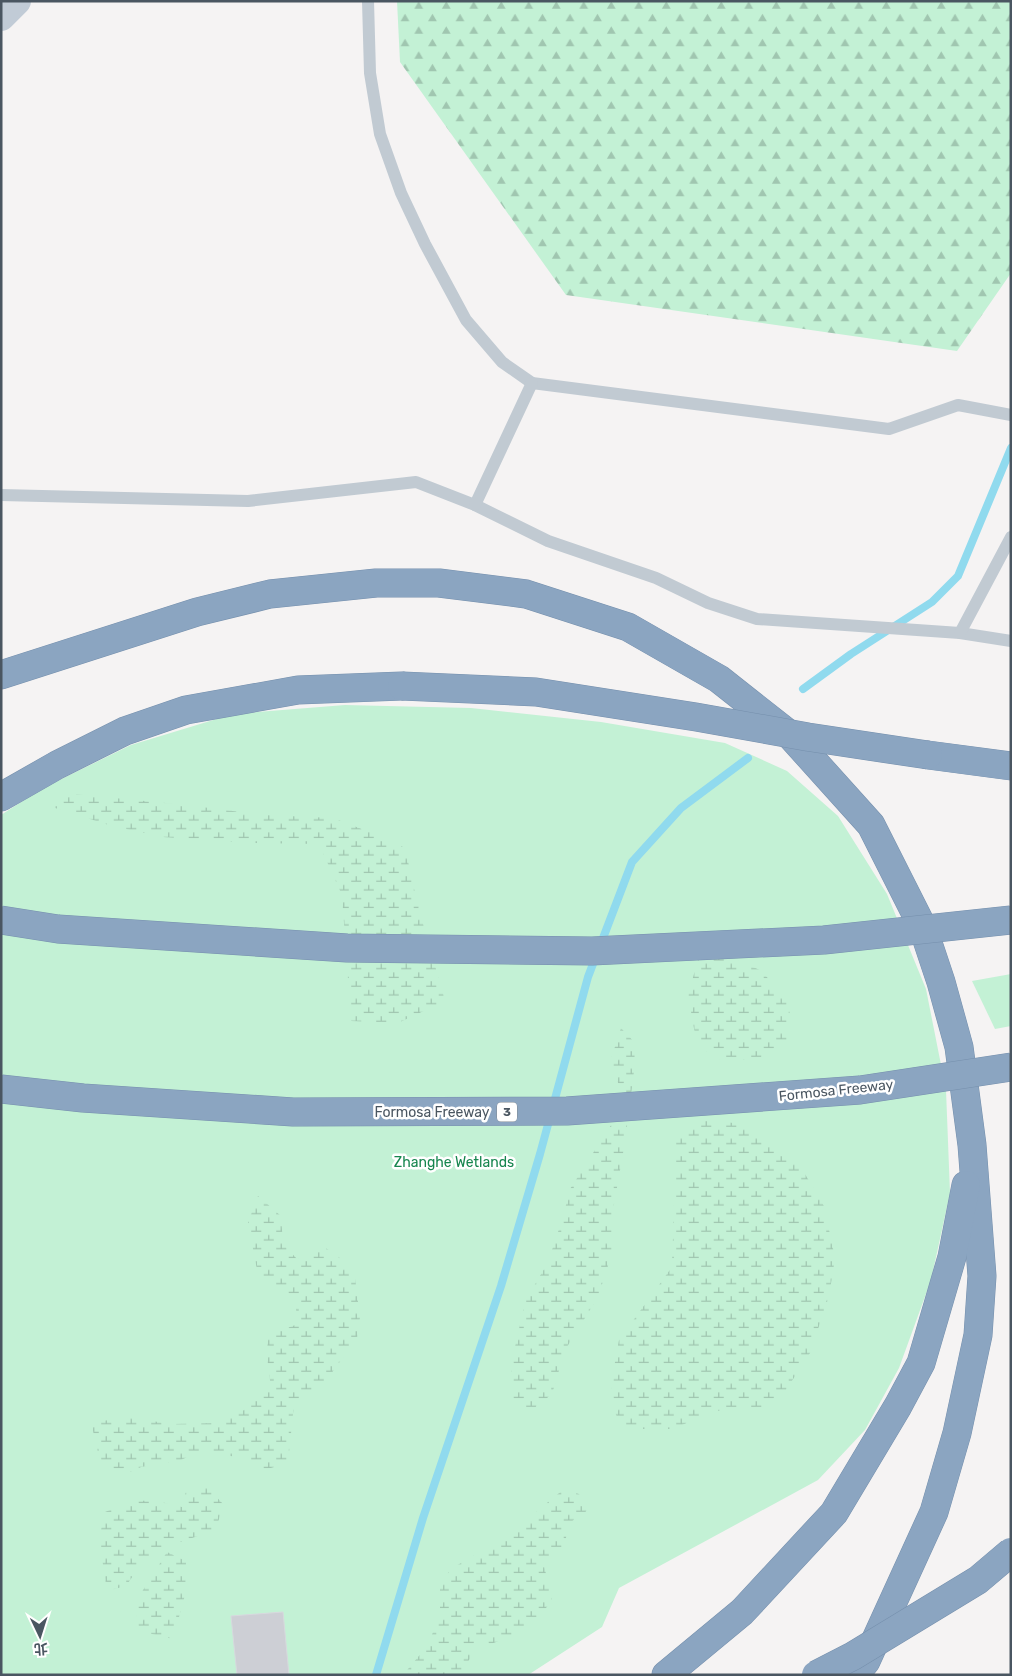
<svg xmlns="http://www.w3.org/2000/svg" width="1012" height="1676" font-family="Rubik,'Noto Sans TC',sans-serif">
<style>
.green{fill:#c3f1d5}
.forest{fill:url(#forest-firs)}
.wetland{fill:url(#wetland-marsh)}
.lines{fill:none;stroke-linecap:round;stroke-linejoin:round}
.stream{stroke:#90daee;stroke-width:8}
.building{fill:#cdcfd5;stroke:#d7d9de}
.highway-casing{stroke:#7690ad;stroke-width:29}
.lane{stroke:#c1cad2;stroke-width:12}
.secondary{stroke:#c1cbd6;stroke-width:28}
.highway{stroke:#8ba5c1;stroke-width:28}
.highway-bridge-casing{stroke:#7690ad;stroke-width:29;stroke-linecap:butt}
.highway-bridge{stroke:#8ba5c1;stroke-width:28}
.labels{text-anchor:middle;stroke-width:5;stroke-linejoin:round;paint-order:stroke}
.shield{fill:#fff;stroke:#808990;stroke-width:1}
.shield-label{font-size:12px;font-weight:bold;fill:#4a5661}
.street-label{font-size:14px;fill:#4a5661;stroke:#fff}
.park-label{font-size:14px;fill:#17864f;stroke:#fff}
</style>
<defs>
<pattern id="forest-firs" width="22" height="20" patternUnits="userSpaceOnUse" patternTransform="scale(1.25)"><rect width="22" height="20" fill="#c3f1d5"/><path d="M5 1l3.5 6h-7zM16 11l3.5 6h-7z" fill="#a0c6b0"/></pattern>
<pattern id="wetland-marsh" width="20" height="14" patternUnits="userSpaceOnUse" patternTransform="scale(1.25)"><rect width="20" height="14" fill="#c3f1d5"/><path d="M1 5h8M5 5V1M11 12h8M15 12V8" fill="none" stroke="#a0c6b0"/></pattern>
</defs>
<rect width="100%" height="100%" fill="#f5f3f3"/>
<!-- green -->
<g class="green">
<path d="M345 705 471 708 601 722 725 743 787 771 838 816 887 894 926 989 946 1090 950 1193 931 1280 899 1368 865 1430 818 1480 619 1588 602 1627 528 1675H1V815L41 789 131 745 233 714Z"/>
<path d="M1011 974V1026L995 1029 972 981Z"/>
</g>
<!-- forest -->
<path class="forest" d="M397 1H1011V273L957 351 566 295 400 62Z"/>
<!-- wetland -->
<g class="wetland">
<path d="M73 794 186 805 264 815 333 818 380 836 405 848 418 906 445 1001 398 1023 351 1021 342 895 319 844 255 843 163 837 112 826 52 807Z"/>
<path d="M725 955 762 971 790 1006 787 1042 759 1058 724 1062 697 1045 688 995 698 960Z"/>
<path d="M621 1028 635 1043 634 1071 625 1142 613 1210V1250L598 1297 565 1350 552 1394 528 1413 513 1401 511 1368 517 1337 526 1300 548 1262 563 1217 570 1189 613 1122 619 1086 611 1059Z"/>
<path d="M706 1119 733 1123 768 1139 802 1169 824 1206 835 1258 829 1296 810 1353 786 1390 766 1407 716 1411 672 1429H627L616 1415 611 1384 619 1340 672 1267 676 1141Z"/>
<path d="M258 1196 281 1216 283 1244 297 1259 324 1247 338 1256 355 1278 360 1317 357 1338 320 1389 294 1404 288 1463 264 1470 243 1458 200 1451 181 1460 141 1467 116 1478 99 1457 91 1422 130 1418 173 1424 217 1423 244 1410 271 1388 267 1356 268 1335 298 1324 295 1302 276 1286 258 1275 248 1222Z"/>
<path d="M206 1486 223 1504 216 1530 165 1547 137 1570 126 1586 107 1591 99 1538 105 1512 134 1500 161 1502 182 1507 187 1487Z"/>
<path d="M564 1489 579 1494 588 1510 568 1524C565 1547 565 1552 544 1565L552 1601 527 1630 491 1644 477 1645 461 1675H403L428 1645 440 1614V1581L454 1567 503 1539Z"/>
<path d="M167 1552 186 1561 185 1595 173 1639 139 1631 135 1603Z"/>
</g>
<g class="lines">
<!-- stream -->
<g class="stream">
<path d="M803 689 851 654 932 602 958 576 1011 448"/>
<path d="M600 946 632 862 681 808 748 758"/>
<path d="M376 1675 423 1518 501 1286 540 1154 588 977 596 956"/>
</g>
</g>
<!-- building -->
<path class="building" d="M283 1612 289 1675H237L231 1616Z"/>
<g class="lines">
<!-- highway casing -->
<g class="highway-casing">
<g id="highway">
<path d="M1 675 197 612 270 594 376 583H439L526 594 628 627 719 679 790 735 871 825 923 928 941 982 959 1047 972 1145 982 1276 978 1335 957 1433 934 1512 866 1661 855 1675"/>
<path d="M928 755 1011 766"/>
<path d="M1 797 57 765 125 731 186 710 298 690 402 686"/>
<path d="M666 1675 742 1612 834 1513 898 1406 921 1363 952 1257 966 1185"/>
</g>
</g>
<!-- lane -->
<g class="lane">
<path d="M368 1 370 73 380 134 401 193 425 244 466 320 502 362 532 383 889 429 958 405 1011 415"/>
<path d="M1 495 248 501 416 482 475 505 548 541 656 578 708 603 757 619 960 633 1011 641"/>
<path d="M475 505 532 383"/>
<path d="M960 633 1011 537"/>
</g>
<!-- secondary -->
<path class="secondary" d="M1 17 17 1"/>
<!-- highway -->
<use href="#highway" class="highway"/>
<!-- highway-bridge casing -->
<g class="highway-bridge-casing">
<g id="highway-bridge">
<path d="M402 686 536 692 696 717 808 737 928 755"/>
<path d="M1 920 58 929 347 948 592 951 824 940 1011 920"/>
<path d="M1 1089 83 1098 293 1112 567 1111 860 1090 1011 1067"/>
<path d="M816 1675 853 1656 978 1580 1011 1552"/>
</g>
</g>
<!-- highway-bridge -->
<use href="#highway-bridge" class="highway-bridge"/>
</g>
<g class="labels">
<!-- shield labels -->
<rect class="shield" x="497" y="1102.5" width="20" height="19" rx="4"/>
<g class="shield-label">
<text x="507" y="1116">3</text>
</g>
<!-- street labels -->
<g class="street-label">
<text transform="translate(836 1090) rotate(-6)" y="5">Formosa Freeway</text>
<text x="432" y="1117">Formosa Freeway</text>
</g>
<!-- park labels -->
<g class="park-label">
<text x="454" y="1167">Zhanghe Wetlands</text>
</g>
</g>
<!-- border -->
<rect width="1012" height="1676" fill="none" stroke="#4a5661" stroke-width="5"/>
<!-- north arrow -->
<g transform="translate(40 1636) rotate(176)" stroke="#ffffff" stroke-width="4" paint-order="stroke">
<path d="M0-4L9 19L0 12L-9 19Z" fill="#4a5661"/>
<text y="-8" font-size="14" font-weight="bold" text-anchor="middle" fill="#4a5661">北</text>
</g>
</svg>
